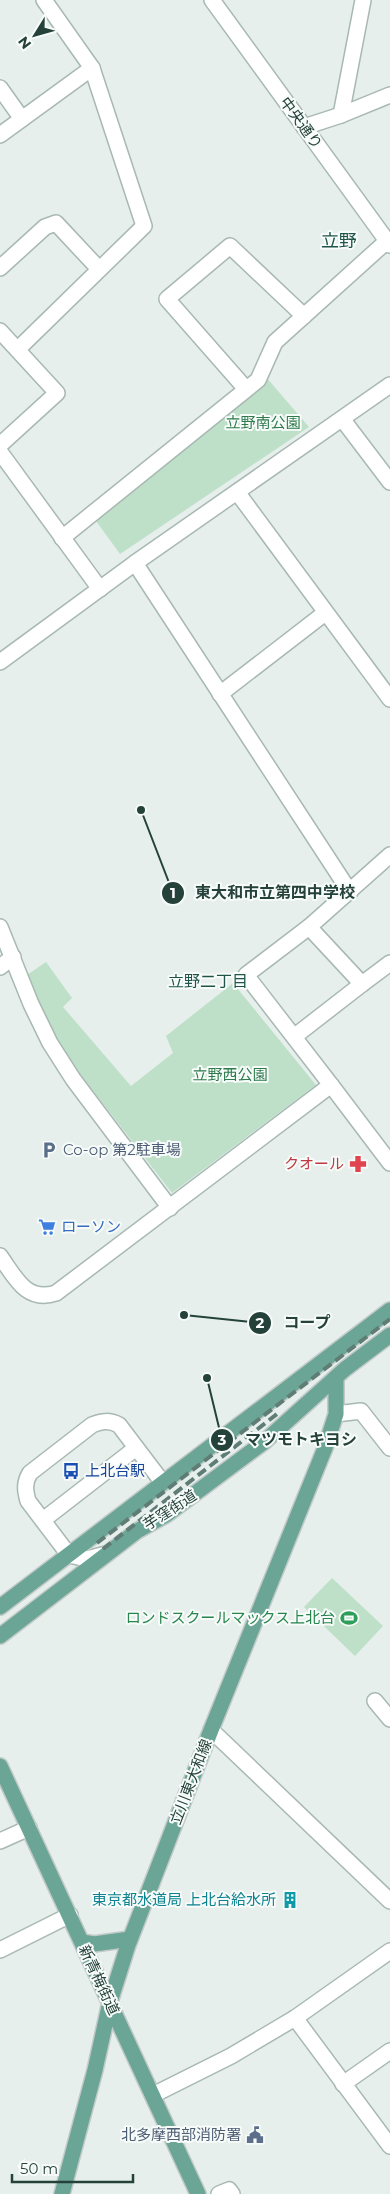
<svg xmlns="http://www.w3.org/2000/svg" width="390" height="2194" font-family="Montserrat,'Noto Sans JP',sans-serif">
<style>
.green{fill:#bfe0c8}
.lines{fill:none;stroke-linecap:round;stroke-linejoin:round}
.minor-casing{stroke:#a8b8b2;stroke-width:18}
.tertiary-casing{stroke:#a8b8b2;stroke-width:18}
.primary-casing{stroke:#c2cac8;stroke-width:18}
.minor{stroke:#fff;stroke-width:15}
.tertiary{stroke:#fff;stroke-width:15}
.primary{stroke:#6aa596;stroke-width:15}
.rail{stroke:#5f7d75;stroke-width:4;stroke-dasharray:10 5;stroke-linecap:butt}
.labels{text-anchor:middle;stroke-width:4;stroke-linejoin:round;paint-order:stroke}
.street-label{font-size:15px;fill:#24423a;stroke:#f7fbf9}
.park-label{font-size:15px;fill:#2d7a4b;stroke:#f7fbf9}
.service-label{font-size:15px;fill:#4e5e75;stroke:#f7fbf9;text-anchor:start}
.health-label{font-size:15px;fill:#be3a42;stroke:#f7fbf9;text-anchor:end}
.shop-label{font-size:15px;fill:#366cbe;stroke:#f7fbf9;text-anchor:start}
.transit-label{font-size:15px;fill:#164399;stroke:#f7fbf9;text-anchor:start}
.leisure-label{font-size:15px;fill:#27864d;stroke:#f7fbf9;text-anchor:end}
.culture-label{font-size:15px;fill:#0d838f;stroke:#f7fbf9;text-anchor:end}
.neighbourhood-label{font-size:16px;fill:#1f5548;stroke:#f7fbf9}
.quarter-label{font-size:18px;fill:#1f5548;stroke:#f7fbf9}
.leader{fill:none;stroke:#24423a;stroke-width:2}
.callout-dot{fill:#24423a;stroke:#f7fbf9;stroke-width:2}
.mark-label{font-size:15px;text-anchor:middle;font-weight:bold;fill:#fff}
.callout-label{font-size:16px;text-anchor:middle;font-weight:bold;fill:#24423a;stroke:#f7fbf9;stroke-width:4;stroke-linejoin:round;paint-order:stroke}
</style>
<rect width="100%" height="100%" fill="#e6efeb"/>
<!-- green -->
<g class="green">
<path d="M266 377 309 427 120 554 96 521 262 386Z"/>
<path d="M46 962 72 998 63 1007 131 1086 173 1053 166 1036 233 983 316 1085 172 1193 57 1044 27 975Z"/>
<path d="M332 1578 383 1626 355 1656 304 1607Z"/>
</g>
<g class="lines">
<!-- minor casing -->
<g class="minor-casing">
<g id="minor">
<path d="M0 88 22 119"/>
<path d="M341 115 363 0"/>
<path d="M304 127 341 115 390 95"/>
<path d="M0 135 92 68"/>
<path d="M0 268 45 227 56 223 99 269"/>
<path d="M0 331 57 393 0 445"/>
<path d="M18 349 144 226 92 68 44 0"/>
<path d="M246 389 167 299 230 246 304 316"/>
<path d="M343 420 390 482"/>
<path d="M0 452 100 589"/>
<path d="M237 492 390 699"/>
<path d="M62 538 258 380 275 342 387 241"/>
<path d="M135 563 350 892"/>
<path d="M220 694 325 613"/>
<path d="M0 927 31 1004 50 1043 73 1079 170 1208"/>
<path d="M309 927 362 984 390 963"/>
<path d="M0 967 13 957"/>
<path d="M295 1036 362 984"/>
<path d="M331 1085 390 1163"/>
<path d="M0 1256C15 1277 26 1303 56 1293L331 1085 246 975 309 927 390 855"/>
<path d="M336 1414 361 1411 390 1448"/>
<path d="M43 1520 136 1448"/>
<path d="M106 1554 87 1559 69 1555 28 1501C25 1490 24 1483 30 1473L92 1425C102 1421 109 1420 119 1425L163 1483"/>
<path d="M375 1701 390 1719"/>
<path d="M211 1730 390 1901"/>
<path d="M0 1841 29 1828"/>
<path d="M0 1950 70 1915"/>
<path d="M295 2018 390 2146"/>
<path d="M343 2084 390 2051"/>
<path d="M219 2194 229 2190 232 2194"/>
</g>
</g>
<!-- tertiary casing -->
<g class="tertiary-casing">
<g id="tertiary">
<path d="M212 0 390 245"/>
<path d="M0 662 135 563 390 385"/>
<path d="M153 2095 231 2056 295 2018 390 1951"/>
</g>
</g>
<!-- primary casing -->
<g class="primary-casing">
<g id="primary">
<path d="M0 1607 390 1310"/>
<path d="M0 1636 137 1531 166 1515 264 1442 345 1369 390 1335"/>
<path d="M0 1766 198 2194"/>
<path d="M82 1942 94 1944 130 1939"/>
<path d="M62 2194 95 2070 110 2002 128 1945 211 1730 325 1448 336 1414V1378"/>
</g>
</g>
<!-- minor -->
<use href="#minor" class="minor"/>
<!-- tertiary -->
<use href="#tertiary" class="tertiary"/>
<!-- primary -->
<use href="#primary" class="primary"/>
<!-- rail -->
<g class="rail">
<path d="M97 1543 390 1319"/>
<path d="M103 1549 277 1414"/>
</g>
</g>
<!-- icons -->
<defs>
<g id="parking-bare" transform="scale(1.35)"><path d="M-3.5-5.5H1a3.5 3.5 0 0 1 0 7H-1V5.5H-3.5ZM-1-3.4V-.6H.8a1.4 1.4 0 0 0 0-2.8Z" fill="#5c6f8a" stroke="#f7fbf9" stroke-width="2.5" paint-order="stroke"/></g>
<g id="pharmacy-bare" transform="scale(1.35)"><path d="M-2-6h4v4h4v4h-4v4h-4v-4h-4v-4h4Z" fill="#e0444e" stroke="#f7fbf9" stroke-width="2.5" paint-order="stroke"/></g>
<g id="supermarket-bare" transform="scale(1.35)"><path d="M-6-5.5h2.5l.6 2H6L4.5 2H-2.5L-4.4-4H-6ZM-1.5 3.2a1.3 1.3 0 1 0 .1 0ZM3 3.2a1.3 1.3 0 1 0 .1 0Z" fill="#3f7fe0" stroke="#f7fbf9" stroke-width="2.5" paint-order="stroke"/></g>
<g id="bus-bare" transform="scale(1.35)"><path d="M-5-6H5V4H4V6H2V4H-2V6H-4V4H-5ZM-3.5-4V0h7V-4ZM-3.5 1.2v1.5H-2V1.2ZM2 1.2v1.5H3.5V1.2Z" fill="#1a4fb4" stroke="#f7fbf9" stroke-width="2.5" paint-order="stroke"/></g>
<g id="stadium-bare" transform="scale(1.35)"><path d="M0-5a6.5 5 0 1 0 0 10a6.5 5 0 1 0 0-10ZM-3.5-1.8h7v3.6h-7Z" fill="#2e9e5b" stroke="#f7fbf9" stroke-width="2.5" paint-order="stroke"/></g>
<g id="building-bare" transform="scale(1.35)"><path d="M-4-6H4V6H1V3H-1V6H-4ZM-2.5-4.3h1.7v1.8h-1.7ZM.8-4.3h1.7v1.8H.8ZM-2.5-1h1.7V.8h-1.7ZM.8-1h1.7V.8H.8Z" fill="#0f9aa8" stroke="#f7fbf9" stroke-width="2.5" paint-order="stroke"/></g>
<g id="civic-bare" transform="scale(1.35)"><path d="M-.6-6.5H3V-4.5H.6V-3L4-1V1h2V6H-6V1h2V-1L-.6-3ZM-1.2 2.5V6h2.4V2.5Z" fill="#5c6f8a" stroke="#f7fbf9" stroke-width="2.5" paint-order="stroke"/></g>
</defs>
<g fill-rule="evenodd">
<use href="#parking-bare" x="49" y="1150"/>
<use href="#pharmacy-bare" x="358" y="1164"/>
<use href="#supermarket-bare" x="47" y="1227"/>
<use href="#bus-bare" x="71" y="1471"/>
<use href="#stadium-bare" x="349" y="1618"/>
<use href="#building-bare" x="290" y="1900"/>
<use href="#civic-bare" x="255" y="2135"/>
</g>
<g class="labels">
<!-- street labels -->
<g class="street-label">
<text transform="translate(301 123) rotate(54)" y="5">中央通り</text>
<text transform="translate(170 1510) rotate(-33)" y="5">芋窪街道</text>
<text transform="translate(191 1782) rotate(-69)" y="5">立川東大和線</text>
<text transform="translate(99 1980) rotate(65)" y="5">新青梅街道</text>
</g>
<!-- park labels -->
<g class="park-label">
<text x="263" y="428">立野南公園</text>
<text x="230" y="1080">立野西公園</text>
</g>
<!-- service labels -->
<g class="service-label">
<text x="63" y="1155">Co-op 第2駐車場</text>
<text x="241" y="2140" text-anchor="end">北多摩西部消防署</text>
</g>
<!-- health labels -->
<g class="health-label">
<text x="344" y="1169">クオール</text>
</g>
<!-- shop labels -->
<g class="shop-label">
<text x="61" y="1232">ローソン</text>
</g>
<!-- transit labels -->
<g class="transit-label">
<text x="85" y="1476">上北台駅</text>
</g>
<!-- leisure labels -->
<g class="leisure-label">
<text x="335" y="1623">ロンドスクールマックス上北台</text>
</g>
<!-- culture labels -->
<g class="culture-label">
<text x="276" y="1905">東京都水道局 上北台給水所</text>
</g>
<!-- neighbourhood labels -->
<g class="neighbourhood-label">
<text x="208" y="987">立野二丁目</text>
</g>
<!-- quarter labels -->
<g class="quarter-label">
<text x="339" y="247">立野</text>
</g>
</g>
<!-- callouts -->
<path class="leader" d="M141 810L173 893M184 1315L260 1323M207 1378L222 1440"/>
<g class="callout-dot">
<circle cx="141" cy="810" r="5"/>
<circle cx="184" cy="1315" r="5"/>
<circle cx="207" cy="1378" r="5"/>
<circle cx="173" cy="893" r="12"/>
<circle cx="260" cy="1323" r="12"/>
<circle cx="222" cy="1440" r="12"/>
</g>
<g class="mark-label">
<text x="173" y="898">1</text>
<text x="260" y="1328">2</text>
<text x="222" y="1445">3</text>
</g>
<g class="callout-label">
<text x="275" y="898">東大和市立第四中学校</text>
<text x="307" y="1328">コープ</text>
<text x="301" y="1445">マツモトキヨシ</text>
</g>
<!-- north arrow -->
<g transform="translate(35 35) rotate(233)" stroke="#f7fbf9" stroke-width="4" paint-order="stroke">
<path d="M0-4L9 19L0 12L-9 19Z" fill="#24423a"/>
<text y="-8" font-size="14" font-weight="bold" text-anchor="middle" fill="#24423a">N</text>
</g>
<!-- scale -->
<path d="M12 2174v8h121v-8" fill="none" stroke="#24423a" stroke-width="2.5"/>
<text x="20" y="2174" font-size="15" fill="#24423a" stroke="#f7fbf9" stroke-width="4" paint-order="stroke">50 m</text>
</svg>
